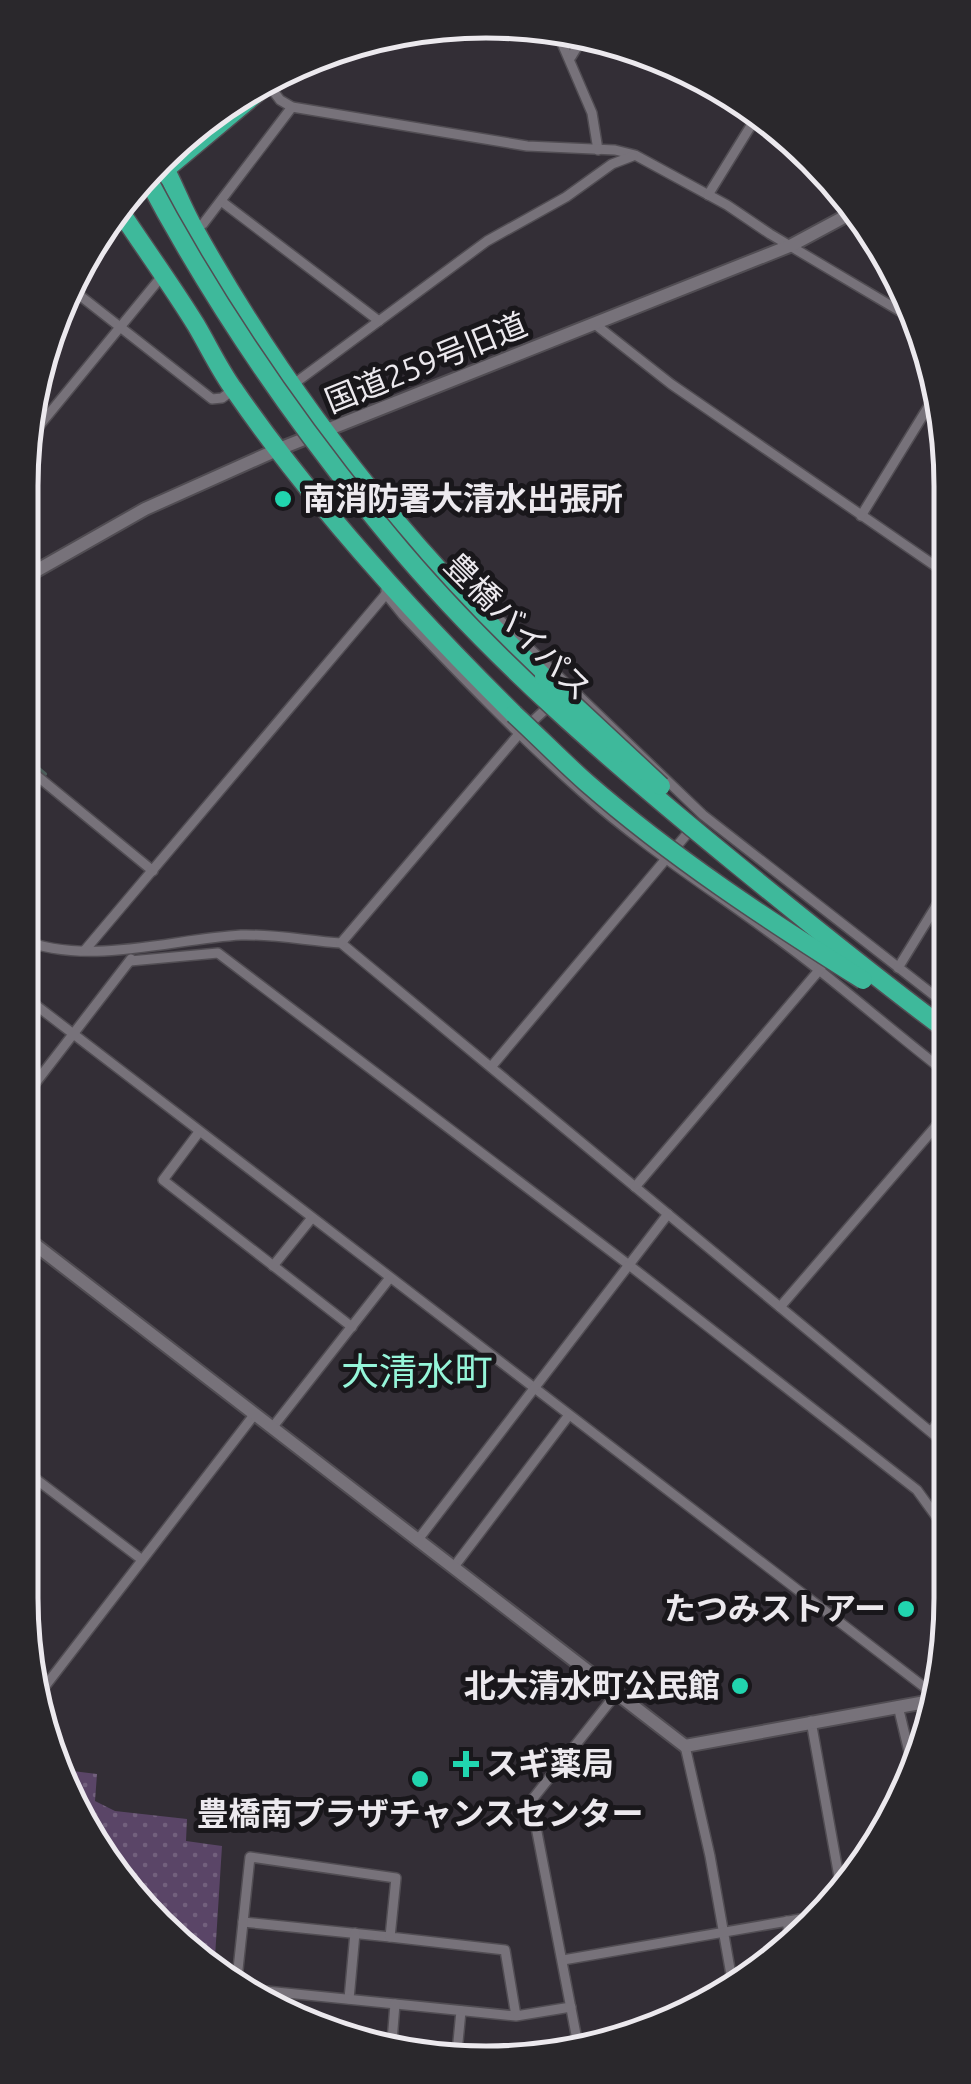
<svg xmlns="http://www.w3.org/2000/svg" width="971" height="2084" font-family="Ubuntu,'Noto Sans JP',sans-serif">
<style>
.grass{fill:url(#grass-dots)}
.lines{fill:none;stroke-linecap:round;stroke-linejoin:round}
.stream{stroke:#4b5c59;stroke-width:4}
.street-casing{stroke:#514d53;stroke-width:12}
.secondary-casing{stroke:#514d53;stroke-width:16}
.highway-casing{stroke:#514d53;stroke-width:21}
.street{stroke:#77727a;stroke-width:9}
.secondary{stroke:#77727a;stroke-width:12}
.highway{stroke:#3eb99b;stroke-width:18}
.highway-bridge-casing{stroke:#514d53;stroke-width:21;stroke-linecap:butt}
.highway-bridge{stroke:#3eb99b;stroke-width:18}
.poi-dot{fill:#21d5af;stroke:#19171b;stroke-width:4}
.labels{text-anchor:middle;stroke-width:10;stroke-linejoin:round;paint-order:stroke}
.street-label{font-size:32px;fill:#ece9ee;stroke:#19171b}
.poi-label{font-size:32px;font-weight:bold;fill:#ece9ee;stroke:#19171b;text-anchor:start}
.quarter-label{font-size:38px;fill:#95f5d9;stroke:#19171b}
.rim{fill:none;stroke:#ece9ee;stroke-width:5}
</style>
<defs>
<pattern id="grass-dots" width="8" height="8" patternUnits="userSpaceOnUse" patternTransform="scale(2.5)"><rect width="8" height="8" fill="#5a4567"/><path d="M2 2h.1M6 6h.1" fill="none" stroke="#72607d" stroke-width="1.8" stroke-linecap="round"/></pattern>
</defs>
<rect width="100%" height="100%" fill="#332e36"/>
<!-- grass -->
<path class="grass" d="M56 1769 97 1774 95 1801 115 1811 187 1819 186 1841 222 1846 214 1973 117 1882Z"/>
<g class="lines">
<!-- stream -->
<path class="stream" d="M22 755 45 774"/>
<!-- street casing -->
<g class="street-casing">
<g id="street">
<path d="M558 34 592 113 598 150"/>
<path d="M571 57 582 39"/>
<path d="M268 84 280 100 292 107 527 146 615 150 635 155 727 205 770 234 920 323"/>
<path d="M708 195 760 111"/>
<path d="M221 201 379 321"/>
<path d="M194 228 203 224 292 107"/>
<path d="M69 287 212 399 222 398 233 390"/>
<path d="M596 325 671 384 947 574"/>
<path d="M291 386 487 241 566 197 612 164 633 156"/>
<path d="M30 437 162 276"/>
<path d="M861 516 938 391"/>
<path d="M454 576 703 815 949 1007"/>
<path d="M386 582V594L403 615C461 676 519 736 582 792 656 858 742 908 819 970 863 1005 905 1041 949 1075"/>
<path d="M20 762 153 871"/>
<path d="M20 939C88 967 171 939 241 935 275 934 308 941 341 943L950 1448"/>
<path d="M341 943 519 734 550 705"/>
<path d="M85 950 386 594"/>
<path d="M130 961 218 953 629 1265 917 1490 951 1537"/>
<path d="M898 968 949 885"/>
<path d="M20 993 932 1693"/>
<path d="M491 1067 692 828"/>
<path d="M20 1103 131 959"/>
<path d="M199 1132 163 1180 352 1327"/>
<path d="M635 1187 821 968"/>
<path d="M273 1266 311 1219"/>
<path d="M780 1307 949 1111"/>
<path d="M272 1428 389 1279"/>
<path d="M931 1431 950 1408"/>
<path d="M20 1467 141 1559"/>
<path d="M417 1541 668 1214"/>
<path d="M453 1568 569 1415"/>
<path d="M36 1698 254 1415"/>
<path d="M898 1706 915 1777"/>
<path d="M811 1721 841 1888"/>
<path d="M685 1746 710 1856 733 1986"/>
<path d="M787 1921 791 1945"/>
<path d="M243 1922 390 1937"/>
<path d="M563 1960 823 1915"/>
<path d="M349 1999 355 1933"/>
<path d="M461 2011 457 2052 522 2059"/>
<path d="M516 2016 505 1950 390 1937 396 1878 250 1857 236 1988 516 2016 571 2007"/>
<path d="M579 2050 531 1801 616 1694"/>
<path d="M391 2054 395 2004"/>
</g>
</g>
<!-- secondary casing -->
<g class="secondary-casing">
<g id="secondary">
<path d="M20 580 145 509 279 449 792 245 859 209"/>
<path d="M20 1233 685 1746 931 1701"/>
</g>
</g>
<!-- highway casing -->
<g class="highway-casing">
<g id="highway">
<path d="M158 155C172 179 181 206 195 230 288 397 406 547 544 677"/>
<path d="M124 204 276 77"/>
<path d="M120 211C145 249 172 286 196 325 209 347 220 371 235 391 316 508 414 615 514 714"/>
</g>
</g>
<!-- street -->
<use href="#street" class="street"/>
<!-- secondary -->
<use href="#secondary" class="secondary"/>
<!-- highway -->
<use href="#highway" class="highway"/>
<!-- highway-bridge casing -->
<g class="highway-bridge-casing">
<g id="highway-bridge">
<path d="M145 174C213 303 296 424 390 537 491 659 613 763 735 863 806 921 876 978 949 1032"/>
<path d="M544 677 661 786"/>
<path d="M514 714C539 737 562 761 587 783 673 858 768 920 863 980"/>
</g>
</g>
<!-- highway-bridge -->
<use href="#highway-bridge" class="highway-bridge"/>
</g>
<!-- markers -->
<g class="poi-dot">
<circle cx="283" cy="499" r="10"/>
<circle cx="906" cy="1609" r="10"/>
<circle cx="740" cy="1686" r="10"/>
<path d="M461 1749h10v10h10v10h-10v10h-10v-10h-10v-10h10z"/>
<circle cx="420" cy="1779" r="10"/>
</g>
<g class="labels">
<!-- street labels -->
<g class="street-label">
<text transform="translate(426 363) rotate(-22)" y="11">国道259号旧道</text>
<text transform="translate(518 627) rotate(45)" y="11">豊橋バイパス</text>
</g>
<!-- poi labels -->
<g class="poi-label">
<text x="303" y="510">南消防署大清水出張所</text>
<text x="886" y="1620" text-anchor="end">たつみストアー</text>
<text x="720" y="1697" text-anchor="end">北大清水町公民館</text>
<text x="486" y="1775">スギ薬局</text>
<text x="420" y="1825" text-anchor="middle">豊橋南プラザチャンスセンター</text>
</g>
<!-- quarter labels -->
<g class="quarter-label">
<text x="417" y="1385">大清水町</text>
</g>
</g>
<!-- crop -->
<path d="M0 0H971V2084H0ZM486 38H486A448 448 0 0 1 934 486V1598A448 448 0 0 1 486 2046H486A448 448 0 0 1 38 1598V486A448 448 0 0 1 486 38Z" fill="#2a282c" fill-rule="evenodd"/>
<path class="rim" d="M486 38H486A448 448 0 0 1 934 486V1598A448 448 0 0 1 486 2046H486A448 448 0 0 1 38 1598V486A448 448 0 0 1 486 38Z"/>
</svg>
